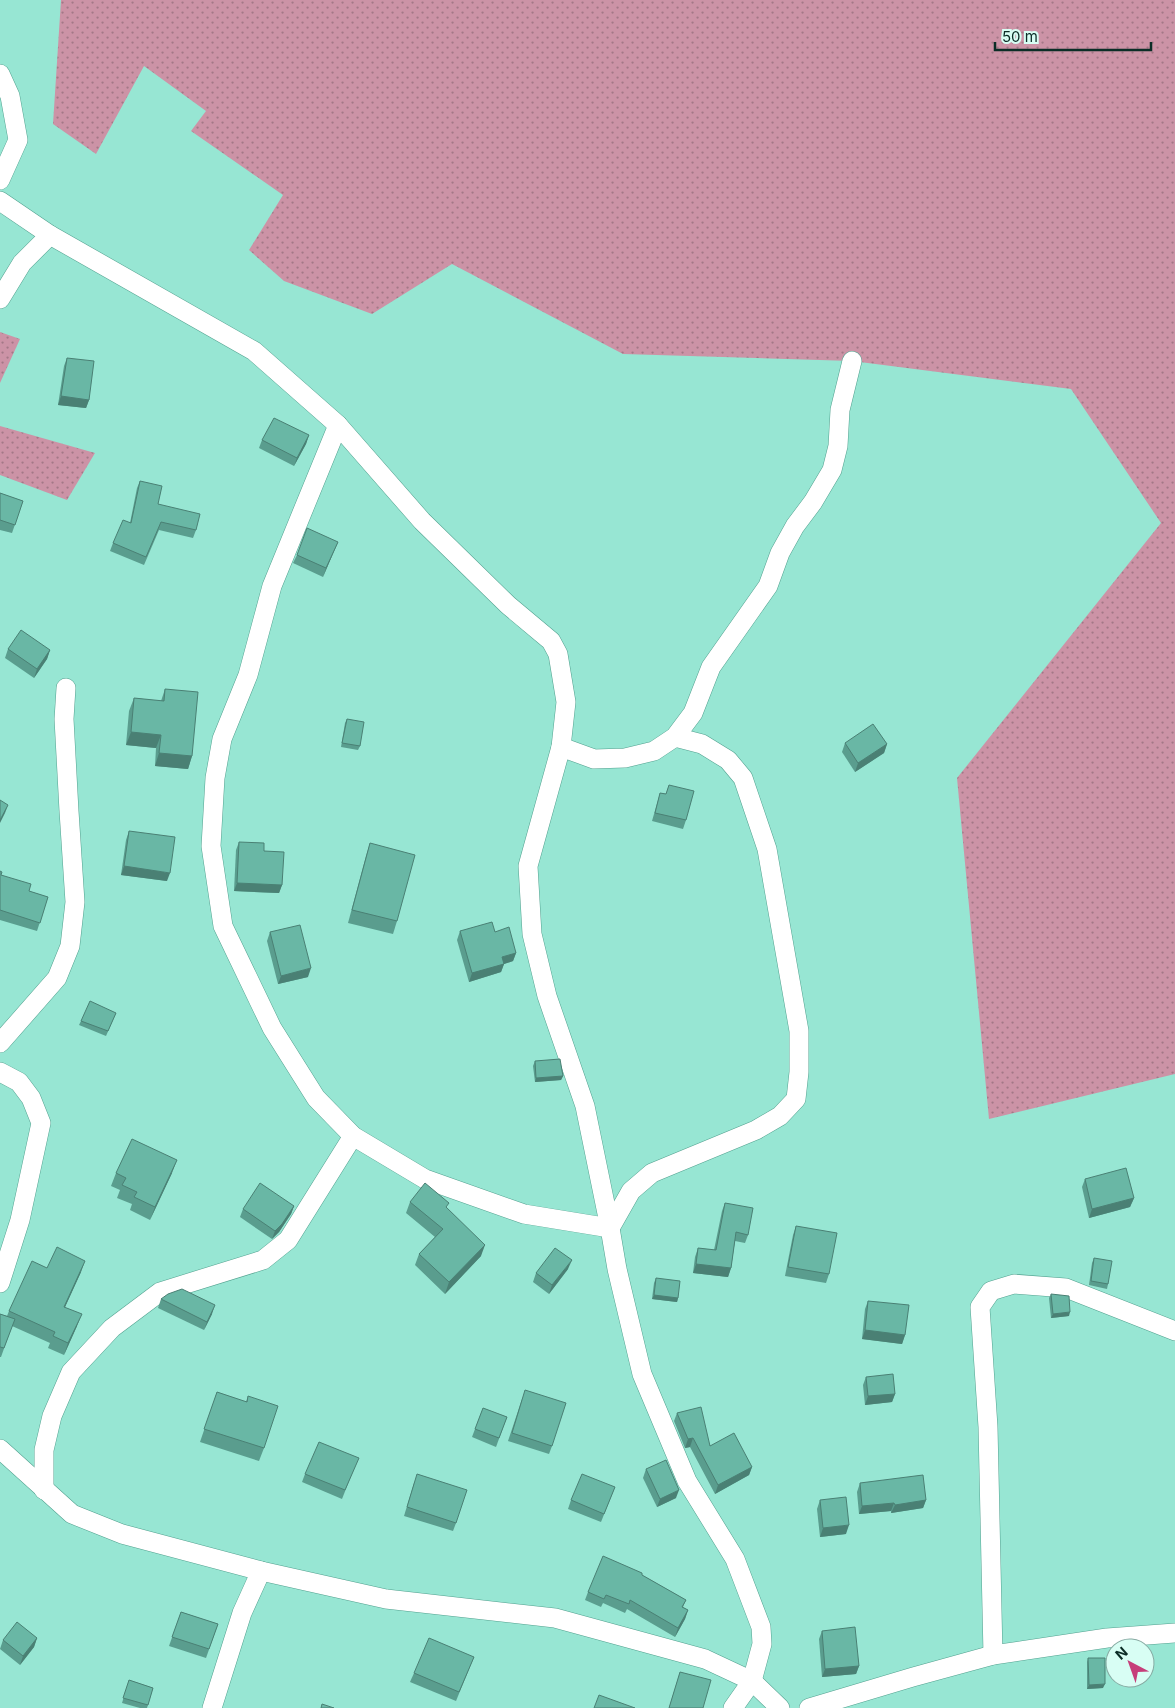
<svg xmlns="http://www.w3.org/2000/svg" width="1175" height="1708" font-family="Inter,sans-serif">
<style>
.grass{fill:url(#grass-dots)}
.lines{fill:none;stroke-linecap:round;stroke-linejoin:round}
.street-casing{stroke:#52a18f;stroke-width:20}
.street{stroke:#fff;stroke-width:19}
.wall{fill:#5a9d8e}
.shaded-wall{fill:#4a8074}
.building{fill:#69b7a5;stroke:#4a8074}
</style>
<defs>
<pattern id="grass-dots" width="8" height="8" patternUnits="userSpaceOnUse" patternTransform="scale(1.25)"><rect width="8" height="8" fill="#cc93a6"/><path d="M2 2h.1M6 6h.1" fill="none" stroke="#a47887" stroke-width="1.8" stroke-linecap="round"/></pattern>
</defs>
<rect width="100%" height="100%" fill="#97e6d3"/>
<!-- grass -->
<g class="grass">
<path d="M61 0H1175V1074L989 1119 957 778 1161 523 1071 389 852 361 623 354 452 264 372 314 284 281 249 250 283 195 191 131 206 111 144 66 96 154 53 124Z"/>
<path d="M0 332 20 339 0 383Z"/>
<path d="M0 426 95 453 67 500 0 475Z"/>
</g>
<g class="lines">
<!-- street casing -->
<g class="street-casing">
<g id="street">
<path d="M0 74 10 96 18 140 0 180"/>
<path d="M0 201 50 235 254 351 338 425 422 521 508 605 551 641 558 654 566 702 561 747 528 866 532 934 547 996 585 1106 610 1228 617 1269 642 1374 687 1481 735 1559 761 1627 762 1644 752 1681 733 1708"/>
<path d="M0 299 22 263 50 235"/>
<path d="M338 425 272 586 248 675 222 739 215 778 211 846 223 926 272 1028 316 1098 353 1136 425 1179 524 1214 610 1228 631 1191 652 1173 756 1130 780 1116 796 1099 799 1072V1031L767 849 743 778 728 760 702 744 675 737"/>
<path d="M561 747 594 759 625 758 654 751 675 737 693 713 711 667 768 586 780 553 795 526 813 502 832 470 838 446 840 410 852 361"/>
<path d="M0 1043 57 978 70 946 75 902 69 811 64 719 66 688"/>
<path d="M0 1072 19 1082 31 1098 41 1123 20 1220 0 1283"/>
<path d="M0 1449 72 1514 122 1534 261 1571 386 1599 555 1618 705 1659 752 1681 780 1708"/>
<path d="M44 1490V1450L52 1416 71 1372 112 1328 160 1292 263 1260 288 1240 353 1136"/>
<path d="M993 1655 988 1427 980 1307 991 1291 1014 1284 1066 1288 1175 1331"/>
<path d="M212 1708 242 1613 261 1571"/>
<path d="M809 1708 913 1677 993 1655 1107 1638 1175 1633"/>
</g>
</g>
<!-- street -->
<use href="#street" class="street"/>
</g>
<!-- wall -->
<g class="wall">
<path d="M67 358 89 400 86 408 58 405 64 366Z"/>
<path d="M309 435 306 444 294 466 259 448 262 440Z"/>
<path d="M140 481 158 504 196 530 193 538 159 530 144 565 110 551 113 543 130 523 137 488Z"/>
<path d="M0 493 23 501 12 533 0 530Z"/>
<path d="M338 542 323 577 293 563 297 555Z"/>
<path d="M8 649 50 650 47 659 34 678 5 658Z"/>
<path d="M165 689 192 756 188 769 155 766 156 748 126 745 129 711 134 698 161 701Z"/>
<path d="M347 719 360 746 358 750 341 747 345 723Z"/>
<path d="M845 743 887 744 884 753 855 772 842 752Z"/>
<path d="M669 785 686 820 683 829 652 821 660 793 666 794Z"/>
<path d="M129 831 167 881 121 875 126 840Z"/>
<path d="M239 842 264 851 282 885 279 893 234 891 236 850Z"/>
<path d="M370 843 397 921 393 934 348 923 366 856Z"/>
<path d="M0 871 1 875 29 891 48 897 37 931 0 920Z"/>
<path d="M460 931 495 932 516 953 513 961 504 964 501 972 469 982 457 940Z"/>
<path d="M270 932 308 977 278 984 267 941Z"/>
<path d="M116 1013 106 1036 79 1025 81 1021Z"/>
<path d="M535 1061 563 1076 561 1080 535 1082 533 1066Z"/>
<path d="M116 1173H172L150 1220 130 1210 132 1204 117 1198 120 1190 111 1186Z"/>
<path d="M1085 1179 1134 1198 1130 1207 1089 1218 1082 1187Z"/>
<path d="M410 1202 447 1208 481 1256 445 1294 415 1265 419 1254 435 1237 406 1213Z"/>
<path d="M725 1203 748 1235 745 1243 735 1241 731 1268 728 1277 693 1273 695 1257 698 1248 714 1250 722 1211Z"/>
<path d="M294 1206 291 1214 279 1232 272 1239 240 1217 243 1209Z"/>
<path d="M796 1226 829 1274 826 1283 785 1276 793 1235Z"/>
<path d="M1094 1258 1108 1284 1107 1289 1089 1285 1092 1263Z"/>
<path d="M47 1268 81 1272 65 1307 77 1326 64 1355 48 1348 50 1343 12 1326 1 1357H0V1314L7 1316 9 1311Z"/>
<path d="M568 1269 549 1294 533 1282 536 1273Z"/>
<path d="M656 1278 678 1298 677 1302 652 1299 654 1283Z"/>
<path d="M1051 1294 1069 1316 1051 1318 1049 1298Z"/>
<path d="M161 1299 212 1314 204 1330 158 1308Z"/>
<path d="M868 1301 905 1335 902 1344 862 1339 865 1309Z"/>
<path d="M866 1377 895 1394 892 1402 865 1405 863 1385Z"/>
<path d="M217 1392 246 1402 248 1396 264 1448 259 1461 200 1442Z"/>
<path d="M522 1399 552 1446 549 1454 508 1441Z"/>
<path d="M483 1408 507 1417 496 1447 472 1437Z"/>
<path d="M677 1413 710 1446 752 1467 749 1475 715 1494 690 1447 685 1448 674 1421Z"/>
<path d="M355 1466 342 1499 302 1482 305 1474Z"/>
<path d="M646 1469 676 1498 657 1507 643 1478Z"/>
<path d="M414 1483 456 1523 453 1531 404 1516Z"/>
<path d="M860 1483 926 1500 923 1508 891 1513V1511L859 1514 857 1492Z"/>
<path d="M615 1487 601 1522 568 1509 571 1500Z"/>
<path d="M820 1500 846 1534 820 1537 817 1509Z"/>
<path d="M642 1575 686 1600 683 1607 688 1610 685 1619 675 1637 627 1609 625 1613 603 1603 601 1607 585 1600 588 1592Z"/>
<path d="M181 1612 218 1624 206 1658 169 1646Z"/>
<path d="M822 1631 859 1666 856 1674 822 1677 819 1639Z"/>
<path d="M37 1638 34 1647 20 1665 0 1649 3 1640Z"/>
<path d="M474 1657 456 1701 410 1682 414 1673Z"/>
<path d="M1088 1658 1103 1688 1087 1689V1662Z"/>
<path d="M680 1672 703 1708H669Z"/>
<path d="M129 1680 153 1688 147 1708H140L122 1703Z"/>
</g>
<!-- shaded-wall -->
<g class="shaded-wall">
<path d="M61 396 89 400 86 408 58 405Z"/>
<path d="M309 435 306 444 294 466 297 458Z"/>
<path d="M338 542 334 551 323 577 326 568Z"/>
<path d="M50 650 47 659 34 678 37 669Z"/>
<path d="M131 732 161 735 156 748 126 745Z"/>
<path d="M887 744 884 753 855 772 858 763Z"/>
<path d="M159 753 192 756 188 769 155 766Z"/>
<path d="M8 805 5 813 0 823V820Z"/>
<path d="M124 866 170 873 167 881 121 875Z"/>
<path d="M237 883 282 885 279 893 234 891Z"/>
<path d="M516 953 513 961 504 964 501 972 469 982 472 973 502 957Z"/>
<path d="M311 968 308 977 278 984 281 976Z"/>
<path d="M563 1076 561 1080 535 1082 536 1078Z"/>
<path d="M177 1160 172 1173 150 1220 155 1207Z"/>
<path d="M1134 1198 1130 1207 1089 1218 1092 1209Z"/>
<path d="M294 1206 291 1214 279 1232 272 1239 275 1231Z"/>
<path d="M485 1245 481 1256 445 1294 449 1282Z"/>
<path d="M572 1260 568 1269 549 1294 552 1285Z"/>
<path d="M85 1261 81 1272 60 1318 64 1307Z"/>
<path d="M696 1264 731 1268 728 1277 693 1273Z"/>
<path d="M654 1295 678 1298 677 1302 652 1299Z"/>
<path d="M215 1305 212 1314 204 1330 207 1322Z"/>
<path d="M1070 1312 1069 1316 1051 1318 1053 1314Z"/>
<path d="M82 1314 77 1326 64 1355 68 1343Z"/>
<path d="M865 1330 905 1335 902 1344 862 1339Z"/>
<path d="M895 1394 892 1402 865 1405 868 1396Z"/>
<path d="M693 1438 690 1447 685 1448 688 1439Z"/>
<path d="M752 1467 749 1475 715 1494 718 1485Z"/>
<path d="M679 1490 676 1498 657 1507 660 1499Z"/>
<path d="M926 1500 923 1508 891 1513 895 1505Z"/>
<path d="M894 1503 891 1511 859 1514 862 1506Z"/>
<path d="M849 1525 846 1534 820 1537 823 1528Z"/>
<path d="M688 1610 685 1619 675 1637 678 1628Z"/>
<path d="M37 1638 34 1647 20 1665 23 1656Z"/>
<path d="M859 1666 856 1674 822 1677 825 1669Z"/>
<path d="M1105 1684 1103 1688 1087 1689 1089 1685Z"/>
</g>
<!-- building -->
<g class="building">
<path d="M67 358 94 361 89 400 61 396Z"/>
<path d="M274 418 309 435 297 458 262 440Z"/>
<path d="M140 481 162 486 158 504 200 514 196 530 161 522 146 557 113 543 123 520 131 523Z"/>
<path d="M0 493 23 501 15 525 0 520Z"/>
<path d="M307 528 338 542 326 568 297 555Z"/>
<path d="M21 630 50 650 37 669 8 649Z"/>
<path d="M165 689 198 692 192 756 159 753 161 735 131 732 134 698 164 701Z"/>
<path d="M347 719 364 722 360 746 342 743Z"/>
<path d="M873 724 887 744 858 763 845 743Z"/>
<path d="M669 785 694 791 686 820 655 813 660 793 666 794Z"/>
<path d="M0 800 8 805 0 820Z"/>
<path d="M129 831 175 837 170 873 124 866Z"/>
<path d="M239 842 264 843V851L284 852 282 885 237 883Z"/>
<path d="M370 843 415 855 397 921 352 910Z"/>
<path d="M0 871 2 872 1 875 31 884 29 891 48 897 40 923 0 910Z"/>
<path d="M492 922 495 932 509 927 516 953 502 957 504 964 472 973 460 931Z"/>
<path d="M300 925 311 968 281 976 270 932Z"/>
<path d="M90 1001 116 1013 108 1031 81 1021Z"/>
<path d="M560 1059 563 1076 536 1078 535 1061Z"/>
<path d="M132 1139 177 1160 155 1207 134 1197 137 1192 122 1185 126 1178 116 1173Z"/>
<path d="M1126 1168 1134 1198 1092 1209 1085 1179Z"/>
<path d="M260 1183 294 1206 282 1224 275 1231 243 1209Z"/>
<path d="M425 1183 449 1203 446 1207 485 1245 449 1282 419 1254 443 1229 410 1202Z"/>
<path d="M725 1203 753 1208 748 1235 736 1232 731 1268 696 1264 698 1248 716 1250Z"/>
<path d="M796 1226 837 1233 829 1274 788 1267Z"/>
<path d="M57 1247 85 1261 64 1307 82 1314 68 1343 53 1336 55 1332 9 1311 32 1261 47 1268Z"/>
<path d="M555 1248 572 1260 552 1285 536 1273Z"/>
<path d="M1094 1258 1112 1261 1108 1284 1091 1281Z"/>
<path d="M656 1278 680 1281 678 1298 654 1295Z"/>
<path d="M182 1289 215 1305 207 1322 161 1299 168 1294Z"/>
<path d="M1051 1294 1069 1296 1070 1312 1053 1314Z"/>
<path d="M868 1301 909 1305 905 1335 865 1330Z"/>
<path d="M0 1314 15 1319 4 1348 0 1347Z"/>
<path d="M893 1374 895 1394 868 1396 866 1377Z"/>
<path d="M525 1390 566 1403 552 1446 512 1433Z"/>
<path d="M217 1392 247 1402 248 1396 278 1406 264 1448 204 1429Z"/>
<path d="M701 1407 710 1446 734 1433 752 1467 718 1485 693 1438 688 1439 677 1413Z"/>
<path d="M483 1408 507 1417 499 1438 475 1429Z"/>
<path d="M319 1442 359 1458 345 1490 305 1474Z"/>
<path d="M666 1460 679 1490 660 1499 646 1469Z"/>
<path d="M417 1474 467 1490 456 1523 407 1507Z"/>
<path d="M582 1474 615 1487 604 1514 571 1500Z"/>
<path d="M923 1475 926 1500 895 1505 894 1503 862 1506 860 1483Z"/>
<path d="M846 1497 849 1525 823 1528 820 1500Z"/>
<path d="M603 1556 642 1573V1575L686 1600 682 1607 688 1610 678 1628 630 1600 629 1604 606 1595 604 1599 588 1592Z"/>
<path d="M181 1612 218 1624 209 1649 172 1637Z"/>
<path d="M17 1622 37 1638 23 1656 3 1640Z"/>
<path d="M855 1627 859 1666 825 1669 822 1631Z"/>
<path d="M429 1638 474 1657 459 1692 414 1673Z"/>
<path d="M1088 1658H1105V1684L1089 1685Z"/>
<path d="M680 1672 711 1680 703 1708H669Z"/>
<path d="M129 1680 153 1688 148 1705 123 1698Z"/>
<path d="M599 1695 635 1708H594Z"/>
<path d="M322 1704 334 1708H321Z"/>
</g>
<!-- north arrow -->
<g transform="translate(1130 1663) rotate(319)"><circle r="24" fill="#d8fef4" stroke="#86aaa2"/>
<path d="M0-4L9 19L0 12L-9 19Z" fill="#c63e7a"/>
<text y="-8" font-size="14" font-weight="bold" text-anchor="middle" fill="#0b2d26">N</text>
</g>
<!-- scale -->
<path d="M995 42v8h156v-8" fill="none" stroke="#0b2d26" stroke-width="2.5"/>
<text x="1002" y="42" font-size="15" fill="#0b2d26" stroke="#d8fef4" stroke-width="4" paint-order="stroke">50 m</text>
</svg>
